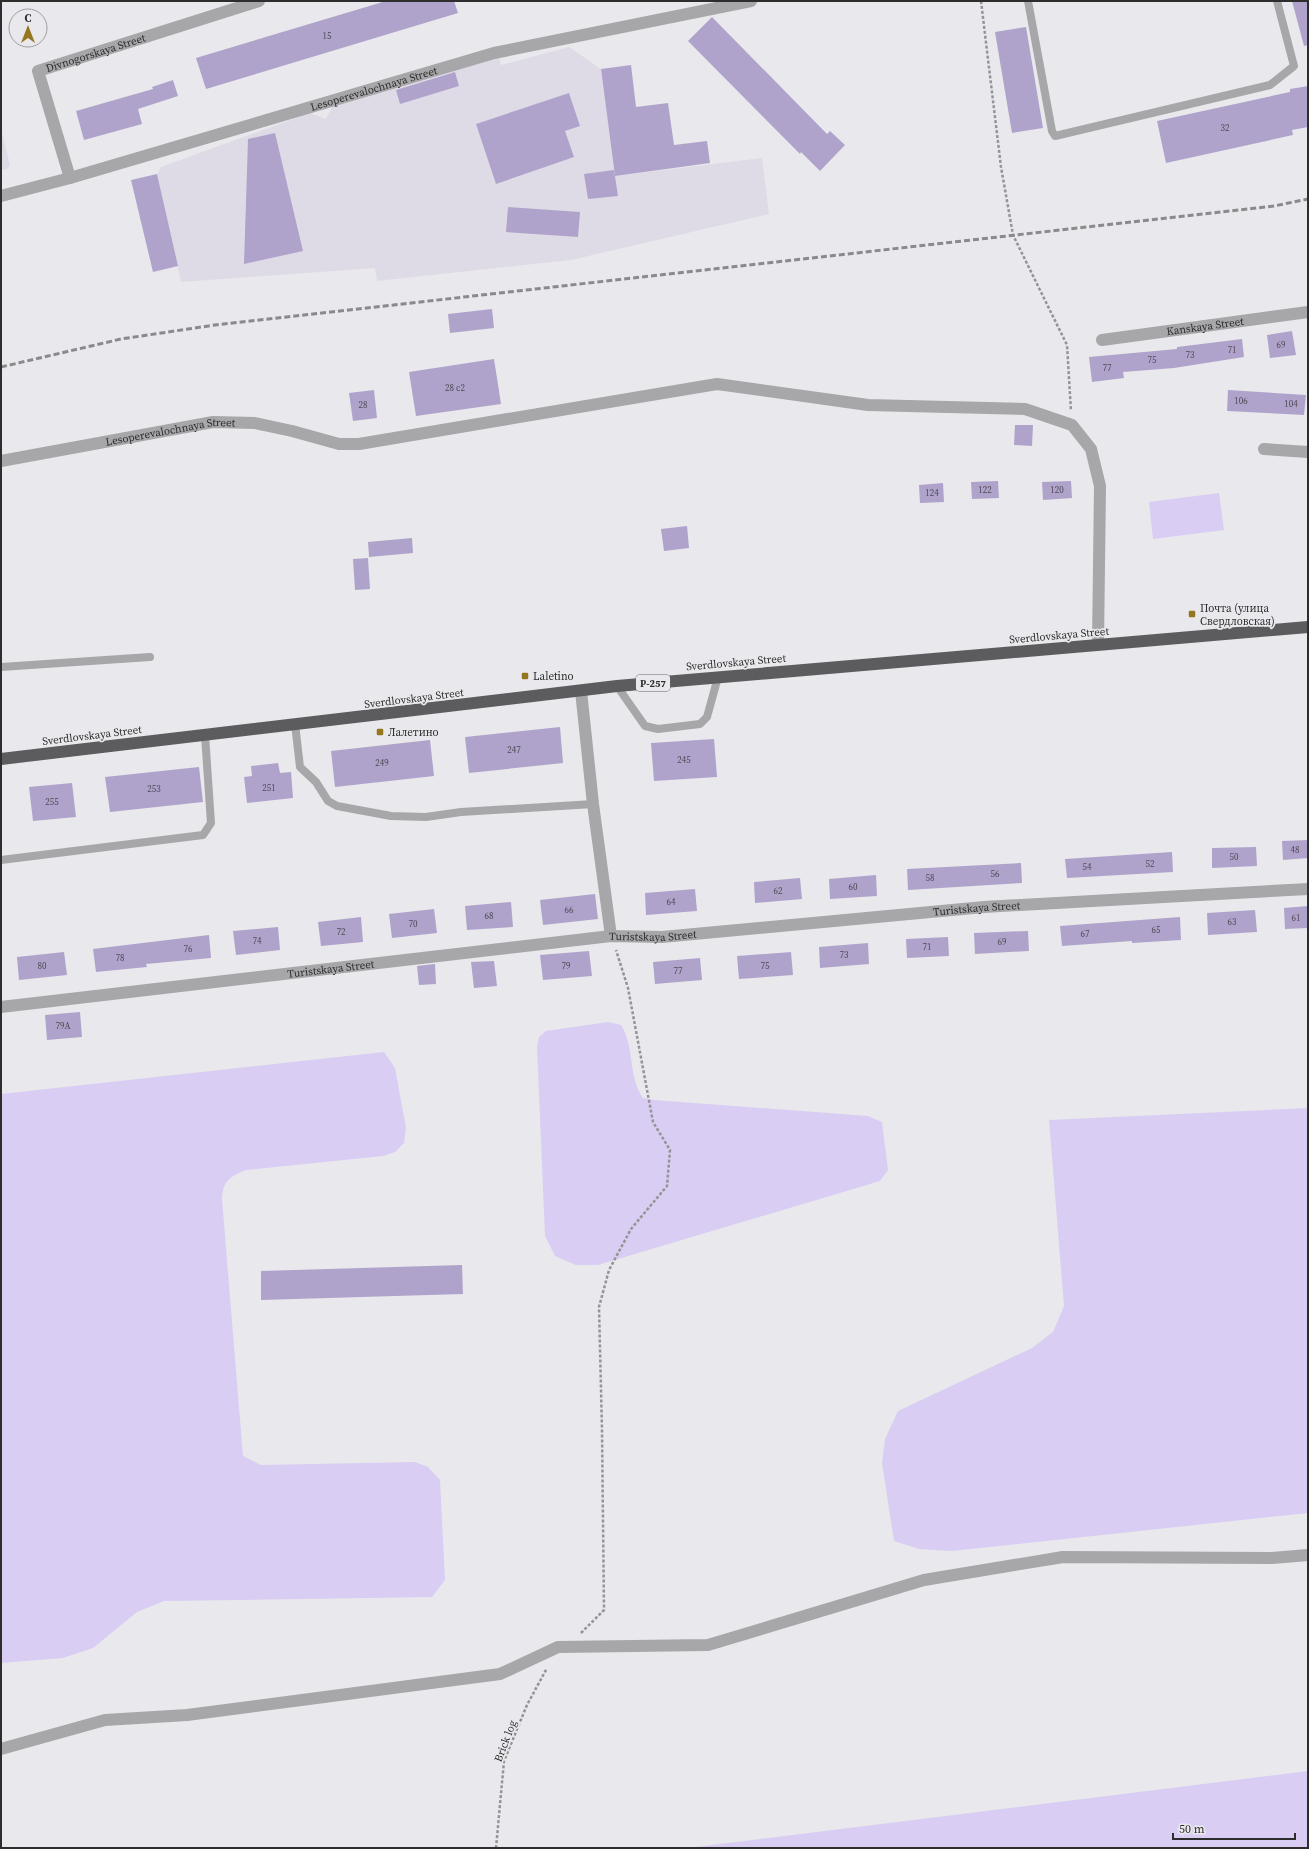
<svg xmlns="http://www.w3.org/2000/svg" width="1309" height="1849" font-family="'Source Serif 4',serif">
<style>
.built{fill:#dfdbe6}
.green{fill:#dacdf3}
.building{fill:#b0a3cb}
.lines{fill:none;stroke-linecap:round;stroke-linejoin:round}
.path{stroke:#949396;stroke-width:2.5;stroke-dasharray:3 2;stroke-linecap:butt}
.lane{stroke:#a7a6a8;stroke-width:8}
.street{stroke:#a7a6a8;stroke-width:12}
.highway{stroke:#5c5b5e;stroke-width:12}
.rail{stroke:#8a898c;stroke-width:3;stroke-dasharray:6 3;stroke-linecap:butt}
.poi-dot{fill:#93761d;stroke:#e9e8ec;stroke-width:1.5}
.labels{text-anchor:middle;stroke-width:3.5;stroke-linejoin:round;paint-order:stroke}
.number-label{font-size:9px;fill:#4e4a55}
.shield{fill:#e9e8ec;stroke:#656567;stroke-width:1}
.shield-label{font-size:10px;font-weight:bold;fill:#2d2d2e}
.street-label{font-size:11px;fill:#2d2d2e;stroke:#e9e8ec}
.poi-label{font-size:11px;fill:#2d2d2e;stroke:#e9e8ec;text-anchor:start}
</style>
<rect width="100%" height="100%" fill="#e9e8ec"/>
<!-- built -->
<g class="built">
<path d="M569 47 601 69 615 176 762 158 769 214 571 260 377 281 375 268 181 282 157 174 161 167 310 113 326 119 332 107 499 57 501 65Z"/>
<path d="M1 129 10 165 7 169 1 170Z"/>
</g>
<!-- green -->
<g class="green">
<path d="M1219 493 1224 530 1153 539 1149 502Z"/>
<path d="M608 1022 621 1025C635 1047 628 1077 643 1098L654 1100 868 1116 882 1122 888 1170 880 1181 598 1265H576L555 1256 545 1236 537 1047 539 1037 546 1031Z"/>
<path d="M384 1052 395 1068 406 1128 404 1143 395 1152 383 1156 246 1170C229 1177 223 1181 222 1199L243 1456 261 1465 415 1462 428 1467 440 1480 445 1580 432 1597 164 1601 137 1612 93 1648 63 1658 1 1663V1094Z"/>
<path d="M1308 1108V1513L952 1551 919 1549 894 1541 882 1463 885 1439 898 1411 1032 1348 1053 1332 1064 1306 1049 1120Z"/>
<path d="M1308 1771V1848H688Z"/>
</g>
<!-- building -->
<g class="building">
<path d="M386 1H454L458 13 206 89 196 58Z"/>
<path d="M1292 1H1308V45L1304 46Z"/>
<path d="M712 17 827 134 830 131 845 145 820 171 801 152 800 154 688 41Z"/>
<path d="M1026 27 1043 128 1012 133 995 32Z"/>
<path d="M631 65 636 107 668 103 674 145 707 141 710 163 615 176 601 69Z"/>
<path d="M455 72 459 86 400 104 396 90Z"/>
<path d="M173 80 178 96 138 109 142 124 84 140 76 111 153 89 152 87Z"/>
<path d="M1308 86V127L1292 130 1293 135 1166 163 1157 121 1290 92V89Z"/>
<path d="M569 93 580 126 565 131 574 157 496 184 476 124Z"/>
<path d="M275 133 303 251 244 264 248 139Z"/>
<path d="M614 170 618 196 588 199 584 174Z"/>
<path d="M157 174 178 266 153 272 131 180Z"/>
<path d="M508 207 580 212 578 237 506 232Z"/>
<path d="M492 309 494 328 450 333 448 314Z"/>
<path d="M1292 331 1296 355 1270 358 1267 335Z"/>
<path d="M1242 339 1244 357 1174 368 1123 372 1124 378 1092 382 1089 357 1177 349V347Z"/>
<path d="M494 359 501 404 416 416 409 372Z"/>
<path d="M374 390 377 418 353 421 349 393Z"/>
<path d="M1228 390 1306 395 1304 415 1227 411Z"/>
<path d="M1015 425H1033L1032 446 1014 445Z"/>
<path d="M998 481 999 498 972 499 971 482Z"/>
<path d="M1071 481 1072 498 1043 500 1042 482Z"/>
<path d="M943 483 944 502 920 503 919 485Z"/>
<path d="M687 526 689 548 664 551 661 529Z"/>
<path d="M412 538 413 553 369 557 368 542Z"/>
<path d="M368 558 370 589 355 590 353 559Z"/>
<path d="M560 727 563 763 469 773 465 737Z"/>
<path d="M714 739 717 777 654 781 651 743Z"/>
<path d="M430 740 434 776 335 787 331 751Z"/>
<path d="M278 763 280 773 291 772 293 798 247 803 244 777 252 776 251 766Z"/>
<path d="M199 767 203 802 110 812 105 777Z"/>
<path d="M72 783 76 817 33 821 29 787Z"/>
<path d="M1308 840V858L1283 860 1282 841Z"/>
<path d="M1256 847 1257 866 1212 868V848Z"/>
<path d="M1172 852 1173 872 1067 878 1065 859Z"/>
<path d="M1021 863 1022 883 908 890 907 869Z"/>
<path d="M876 875 877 896 830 899 829 879Z"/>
<path d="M800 878 802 899 755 903 754 882Z"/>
<path d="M695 889 697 911 646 915 645 893Z"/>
<path d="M595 894 598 919 543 925 540 900Z"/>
<path d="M511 902 513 927 467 930 465 906Z"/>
<path d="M1308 906V928L1285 929 1284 908Z"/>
<path d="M434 909 437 933 392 938 389 914Z"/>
<path d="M1255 910 1257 932 1208 935 1207 913Z"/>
<path d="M361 917 363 942 321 946 318 922Z"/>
<path d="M1180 917 1181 940 1132 943V941L1062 946 1060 926Z"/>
<path d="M278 927 280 950 236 955 233 931Z"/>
<path d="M1028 931 1029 951 975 954 974 933Z"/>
<path d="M209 935 211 958 146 964 147 967 96 972 93 949Z"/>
<path d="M948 937 949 956 907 958 906 939Z"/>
<path d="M868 943 869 964 820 968 819 947Z"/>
<path d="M589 951 592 976 543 980 540 955Z"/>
<path d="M64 952 67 975 19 980 17 957Z"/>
<path d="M791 952 793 975 739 979 737 956Z"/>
<path d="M700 958 702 980 655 984 653 962Z"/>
<path d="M494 961 497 986 474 988 471 962Z"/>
<path d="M435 964 436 984 419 985 417 966Z"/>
<path d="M80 1012 82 1037 47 1040 45 1015Z"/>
<path d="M462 1265 463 1294 261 1300V1271Z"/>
</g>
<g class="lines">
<!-- path -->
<g class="path">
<path d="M981 1 1001 167 1013 235 1067 345 1071 411"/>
<path d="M581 1633 604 1610 602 1430 599 1307 609 1270 631 1229 667 1186 670 1150 653 1122 628 988 616 950"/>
<path d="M496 1848 504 1761 527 1705 547 1668"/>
</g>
<!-- lane -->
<g class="lane">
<path d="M1028 1 1052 131 1055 136 1270 85 1294 66 1277 1"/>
<path d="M1 667 150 657"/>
<path d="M617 686 645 726 658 729 700 724 707 717 718 677"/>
<path d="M295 724 300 767 316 782 328 801 337 806 391 816 426 817 461 812 593 804"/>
<path d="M1 860 203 835 211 823 205 735"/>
</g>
<!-- street -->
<g class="street">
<path id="s1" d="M70 178 38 71 259 1"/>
<path id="s2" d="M1 196 70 178 494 53 751 1"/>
<path id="s3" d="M1102 340 1308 312"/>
<path d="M1264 449 1308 452"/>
<path id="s4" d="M1 461 213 422 255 423 292 431 339 444H359L717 384 868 405 1025 409 1072 425 1091 449 1100 486 1098 644"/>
<path d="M581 691 593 804 611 936"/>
<path id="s5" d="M1 1007 611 936 662 937 984 907 1308 889"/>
<path d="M1 1749 105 1720 187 1715 500 1674 558 1647 708 1645 924 1580 1063 1557 1272 1558 1308 1555"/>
</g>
<!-- highway -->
<path class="highway" d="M1 759 617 686 1308 627"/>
<!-- rail -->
<path class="rail" d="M1 367 121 339 215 325 1274 206 1308 199"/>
</g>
<!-- markers -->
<g class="poi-dot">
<rect x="1188" y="610" width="8" height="8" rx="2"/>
<rect x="521" y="672" width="8" height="8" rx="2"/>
<rect x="376" y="728" width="8" height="8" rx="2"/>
</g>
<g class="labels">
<!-- number labels -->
<g class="number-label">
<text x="327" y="39">15</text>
<text x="1225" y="131">32</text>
<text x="1281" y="348">69</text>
<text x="1232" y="353">71</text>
<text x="1190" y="358">73</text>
<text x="1152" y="363">75</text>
<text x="1107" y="371">77</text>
<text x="455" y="391">28 с2</text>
<text x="1241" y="404">106</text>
<text x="1291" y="407">104</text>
<text x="363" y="408">28</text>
<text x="985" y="493">122</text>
<text x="1057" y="493">120</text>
<text x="932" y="496">124</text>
<text x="514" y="753">247</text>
<text x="684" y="763">245</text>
<text x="382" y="766">249</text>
<text x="269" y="791">251</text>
<text x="154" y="792">253</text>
<text x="52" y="805">255</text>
<text x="1295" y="853">48</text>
<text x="1234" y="860">50</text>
<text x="1150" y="867">52</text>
<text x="1087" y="870">54</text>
<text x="995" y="877">56</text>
<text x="930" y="881">58</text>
<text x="853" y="890">60</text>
<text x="778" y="894">62</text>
<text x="671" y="905">64</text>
<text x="569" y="913">66</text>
<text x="489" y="919">68</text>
<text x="1296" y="921">61</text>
<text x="1232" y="925">63</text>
<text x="413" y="927">70</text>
<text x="1156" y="933">65</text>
<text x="341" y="935">72</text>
<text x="1085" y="937">67</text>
<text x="257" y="944">74</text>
<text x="1002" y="945">69</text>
<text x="927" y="950">71</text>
<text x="188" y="952">76</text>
<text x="844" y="958">73</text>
<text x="120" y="961">78</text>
<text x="42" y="969">80</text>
<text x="566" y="969">79</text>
<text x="765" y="969">75</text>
<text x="678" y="974">77</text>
<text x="63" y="1029">79А</text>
</g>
<!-- shield labels -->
<rect class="shield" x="636" y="675" width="34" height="16" rx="3"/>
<g class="shield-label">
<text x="653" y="687">Р-257</text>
</g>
<!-- street labels -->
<g class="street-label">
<text dy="4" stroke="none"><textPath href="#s1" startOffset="172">Divnogorskaya Street</textPath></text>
<text dy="4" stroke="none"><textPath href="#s2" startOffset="388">Lesoperevalochnaya Street</textPath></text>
<text dy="4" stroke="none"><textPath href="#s3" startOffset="104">Kanskaya Street</textPath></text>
<text dy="4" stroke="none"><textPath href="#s4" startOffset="172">Lesoperevalochnaya Street</textPath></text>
<text transform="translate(1059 635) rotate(-5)" y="4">Sverdlovskaya Street</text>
<text transform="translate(736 662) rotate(-5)" y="4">Sverdlovskaya Street</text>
<text transform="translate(414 698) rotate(-7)" y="4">Sverdlovskaya Street</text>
<text transform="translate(92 735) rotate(-7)" y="4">Sverdlovskaya Street</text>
<text dy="4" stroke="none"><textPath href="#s5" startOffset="981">Turistskaya Street</textPath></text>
<text dy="4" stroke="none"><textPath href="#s5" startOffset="656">Turistskaya Street</textPath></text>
<text dy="4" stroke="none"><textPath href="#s5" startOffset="332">Turistskaya Street</textPath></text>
<text transform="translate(505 1741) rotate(-69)" y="4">Brick log</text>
</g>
<!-- poi labels -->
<g class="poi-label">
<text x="1200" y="612">Почта (улица<tspan x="1200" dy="13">Свердловская)</tspan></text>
<text x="533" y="680">Laletino</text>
<text x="388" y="736">Лалетино</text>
</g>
</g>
<!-- border -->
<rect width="1309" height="1849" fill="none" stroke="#2d2d2e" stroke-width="4"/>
<!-- north arrow -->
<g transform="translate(28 28)"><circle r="19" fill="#e9e8ec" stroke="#9e9da0"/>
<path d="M0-3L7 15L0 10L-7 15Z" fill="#93761d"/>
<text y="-6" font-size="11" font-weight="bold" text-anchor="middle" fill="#2d2d2e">С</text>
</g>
<!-- scale -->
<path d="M1173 1833v6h122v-6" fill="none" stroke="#2d2d2e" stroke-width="2"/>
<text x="1179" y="1833" font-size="12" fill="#2d2d2e" stroke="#e9e8ec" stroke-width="3" paint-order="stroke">50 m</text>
</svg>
